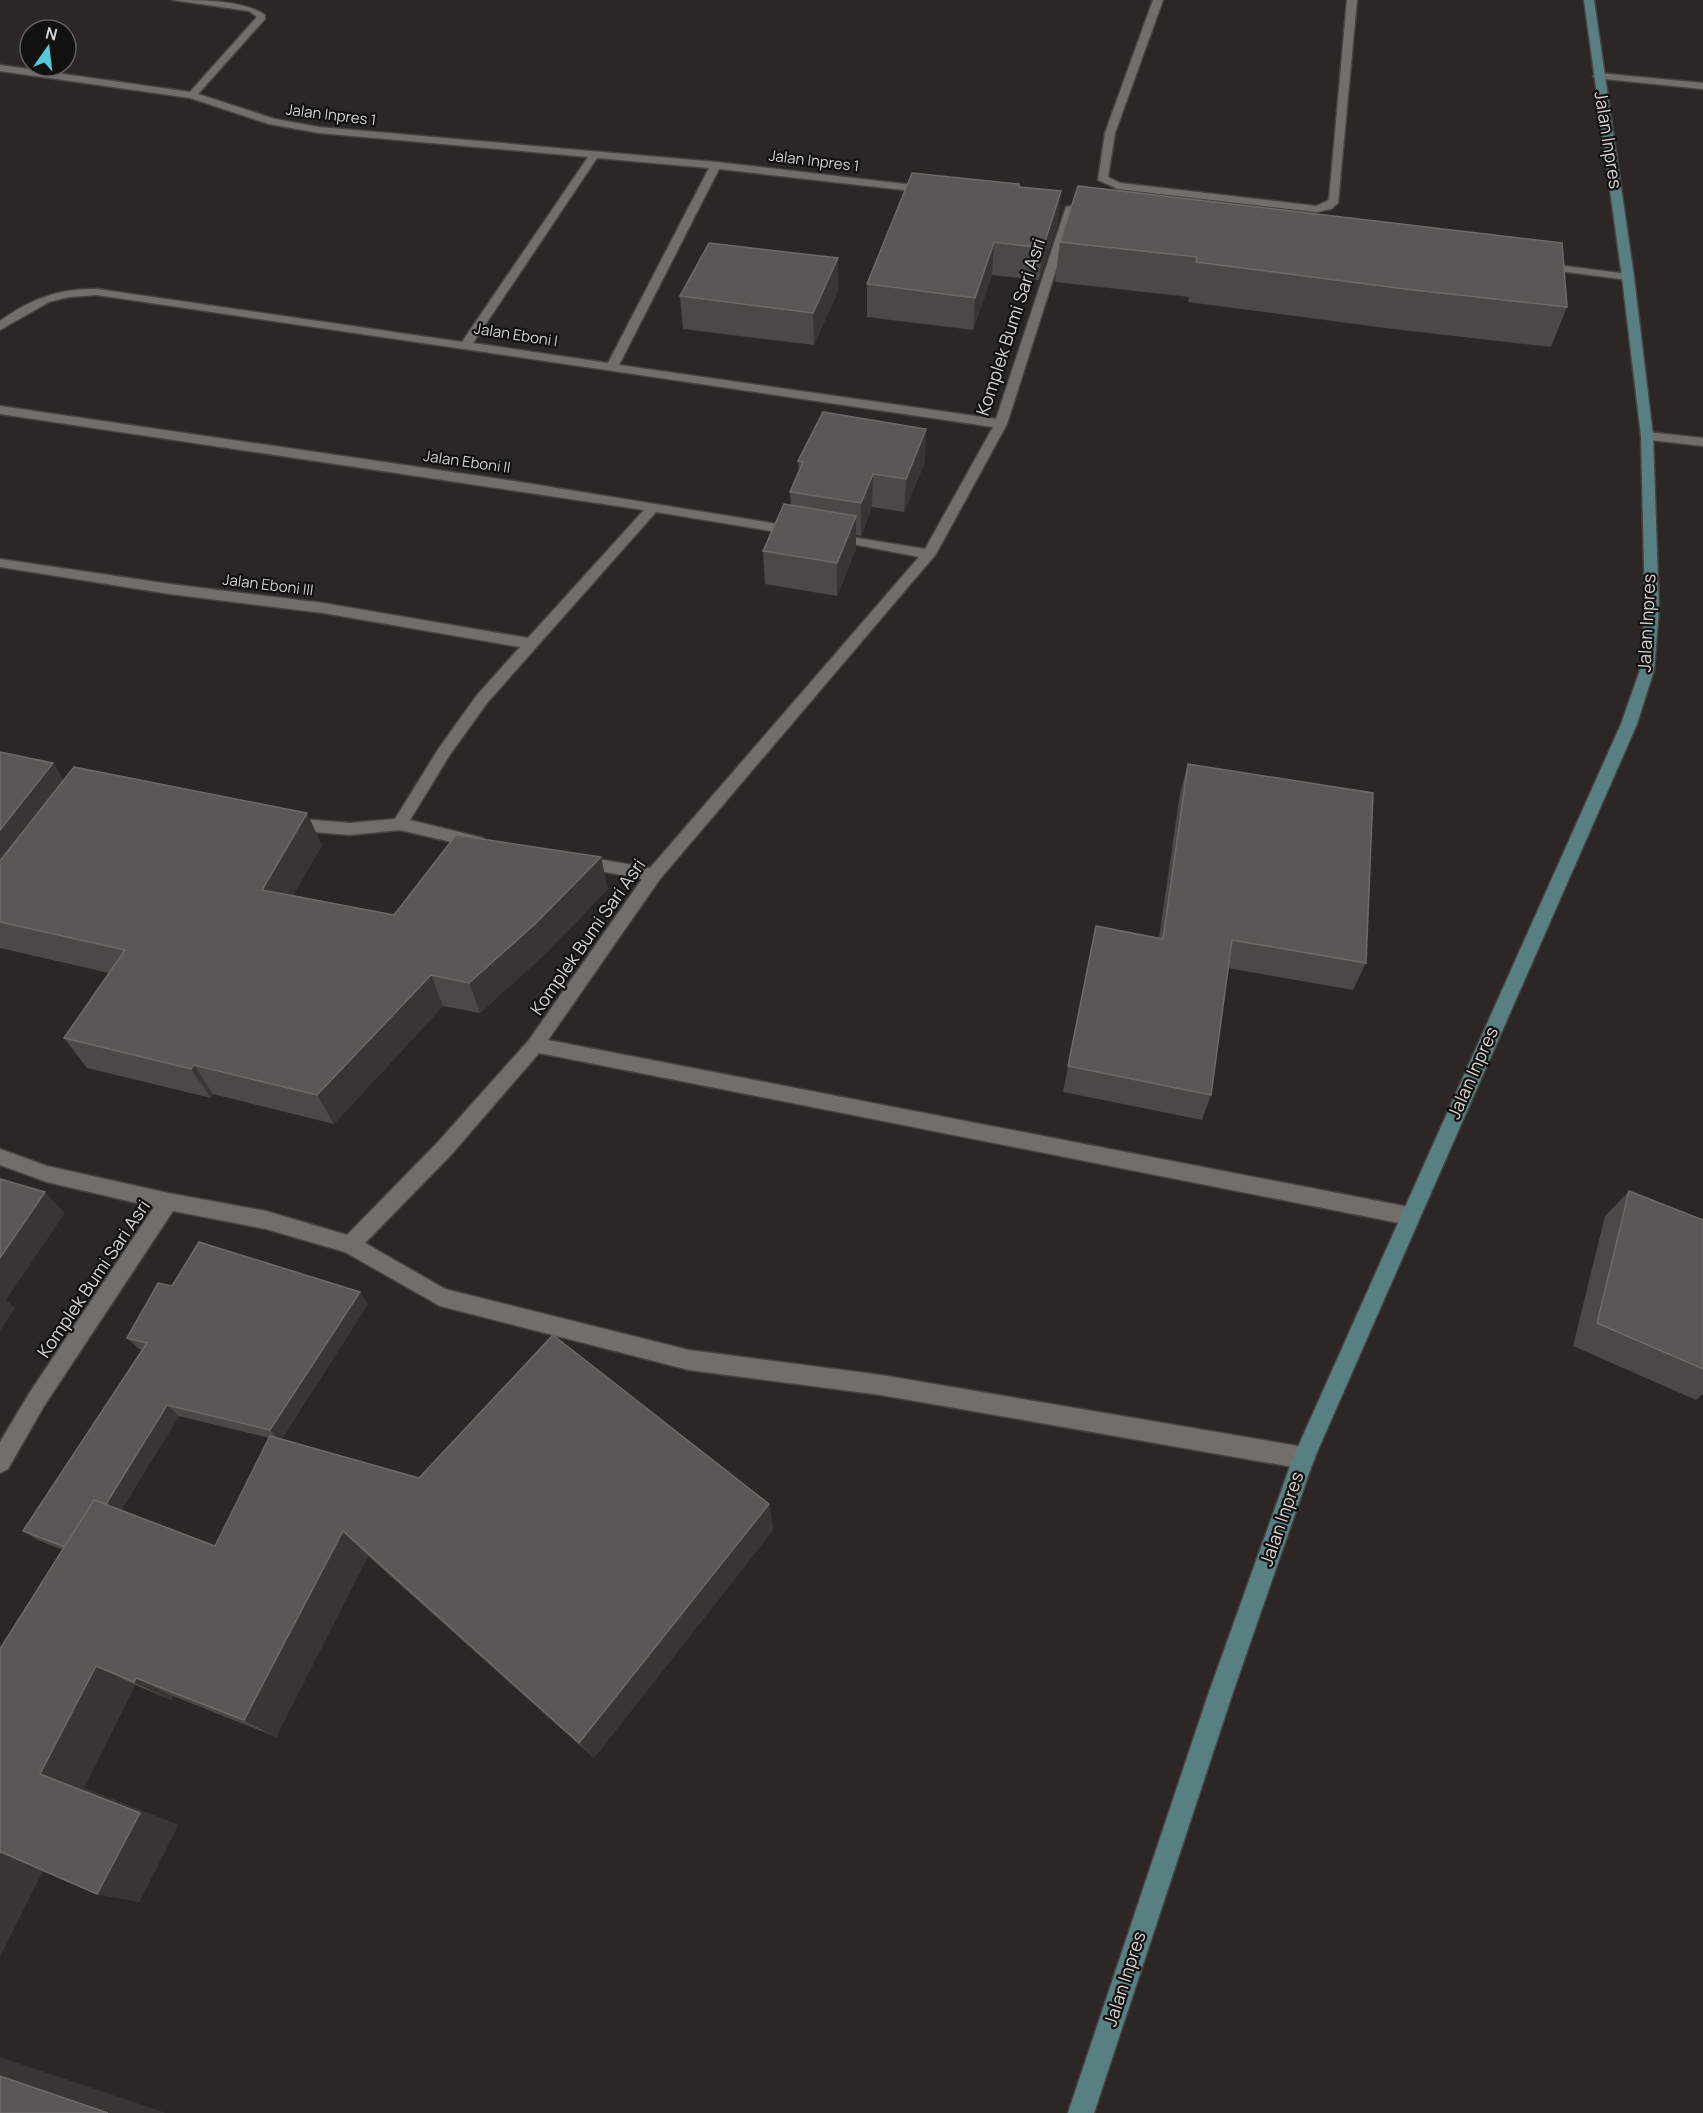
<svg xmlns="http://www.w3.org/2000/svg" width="1703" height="2113" font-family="Manrope,sans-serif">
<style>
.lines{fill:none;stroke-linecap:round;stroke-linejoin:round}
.street-casing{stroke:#474341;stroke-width:3}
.secondary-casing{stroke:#474341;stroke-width:3}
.street{fill:#746e6b;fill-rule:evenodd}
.secondary{fill:#587f82;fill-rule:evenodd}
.wall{fill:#4d4845;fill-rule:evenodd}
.shaded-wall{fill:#3a3432}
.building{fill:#5c5654;stroke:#6f6a67;stroke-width:1.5}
.labels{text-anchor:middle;stroke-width:4.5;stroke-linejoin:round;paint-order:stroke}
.far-street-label{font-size:15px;fill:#d7d3d1;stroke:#13110f}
.street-label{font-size:18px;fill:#d7d3d1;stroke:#13110f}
</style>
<rect width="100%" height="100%" fill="#2c2725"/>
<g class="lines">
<!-- street casing -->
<g class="street-casing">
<g id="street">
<path d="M173 0C201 0 243 0 265 15V19L198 94 275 119 319 127 716 162 930 187 935 190 930 193 719 169 619 365 996 419 1066 207 1075 205 1076 207 1007 424 936 554 660 879 548 1040 1409 1207 1416 1210 1419 1216 1416 1222 1409 1225 539 1053 451 1155 365 1243 445 1289 689 1350 881 1375 1304 1447 1312 1451 1315 1458 1312 1465 1304 1469 881 1395 689 1370 440 1306 345 1252 266 1229 173 1211 44 1406 8 1469 0 1473V1442L30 1392 154 1207 47 1182 0 1165V1149L47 1166 168 1193 266 1211 347 1235 437 1143 529 1040 642 879 574 866 572 862 574 858 580 856 650 868 919 557 832 540 825 536 827 533 925 549 993 427 97 295 69 297 49 302 0 330V321C30 299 60 288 97 289L462 342 588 157 319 133 269 124 190 98 0 71V65L190 92 257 17 249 11ZM597 158 709 168 608 363 473 343Z"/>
<path d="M1153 0H1163L1115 133 1108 177 1120 183 1316 206 1329 200 1347 0H1357L1338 203 1331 209 1316 212 1118 189 1098 180 1105 133Z"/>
<path d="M1598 73 1703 83V89L1595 78 1593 76Z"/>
<path d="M1541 263 1628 274 1634 277 1628 280 1537 268V264Z"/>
<path d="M0 406 520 482 796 527 803 531 796 535 656 512 487 703 449 756 410 820 483 838 485 842 483 846 477 848 400 830 350 835 291 830 283 824 291 818 350 823 395 819 439 748 477 695 520 647 323 613 170 594 0 567V559L170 584 323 603 528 638 644 510 0 414Z"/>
<path d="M1647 432 1703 438V446L1642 439 1641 436Z"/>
</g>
</g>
<!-- secondary casing -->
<g class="secondary-casing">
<path id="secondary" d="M1584 0H1594L1634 277 1653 436 1659 609 1654 670 1637 724 1314 1459 1232 1695 1094 2113H1068L1208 1695 1293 1458 1621 724 1640 670 1645 609 1641 436 1622 277Z"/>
</g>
<!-- street -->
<use href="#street" class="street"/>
<!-- secondary -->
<use href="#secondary" class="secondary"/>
</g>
<!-- wall -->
<g class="wall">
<path d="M1078 186 1567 307 1551 347 1393 329 1188 302 1189 297 1055 282 1060 242Z"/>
<path d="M1019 187 1061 191 1058 223 1039 280 992 275 973 330 867 317V284Z"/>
<path d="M838 291 814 345 683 329 680 296Z"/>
<path d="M798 461 925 462 904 512 872 507 861 536 856 535V549L837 596 765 584 763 551 791 505 790 492 799 472Z"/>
<path d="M0 752 53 763 64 780 322 845 293 895 394 915 608 889 544 955 480 1013 443 1006 334 1124 213 1094 211 1098 87 1068 64 1038 109 973 0 948Z"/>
<path d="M1188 764 1366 963 1353 990 1228 968 1211 1095 1202 1120 1063 1092 1096 926 1159 938 1180 793Z"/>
<path d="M1629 1191 1703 1220V1394L1696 1400 1573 1346 1605 1216Z"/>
<path d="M172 1286 360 1292 368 1304 281 1440 419 1478 769 1504 773 1530 594 1758 368 1556 276 1737 173 1696 171 1700 135 1685 84 1788 178 1825 139 1902 97 1894 43 1870 0 1956V1649L63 1550 38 1540 23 1531 142 1350 139 1349 127 1338ZM179 1416 269 1438 215 1546 121 1510Z"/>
</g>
<!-- shaded-wall -->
<g class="shaded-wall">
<path d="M1061 191 1058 223 1039 280 1043 248Z"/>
<path d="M994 242 992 275 973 330 975 298Z"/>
<path d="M838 258V291L814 345 813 313Z"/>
<path d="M926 429 925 462 904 512 906 479Z"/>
<path d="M873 474 872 507 861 536V503Z"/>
<path d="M856 516V549L837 596V563Z"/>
<path d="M53 763 74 796 0 891V830Z"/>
<path d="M307 813 322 845 278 921 262 890Z"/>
<path d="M601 857 608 889 544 955 480 1013 469 983Z"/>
<path d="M431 975 443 1006 334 1124 317 1095Z"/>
<path d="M194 1065 213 1094 211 1098 191 1069Z"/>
<path d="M45 1192 65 1213 6 1300 15 1308 0 1331V1258Z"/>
<path d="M360 1292 368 1304 280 1441 270 1430Z"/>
<path d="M167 1405 179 1416 91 1560 77 1551Z"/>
<path d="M769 1504 773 1530 594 1758 579 1743Z"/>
<path d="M343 1531 368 1556 276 1737 244 1720Z"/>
<path d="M96 1666 135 1685 84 1788 178 1825 139 1902 97 1894 40 1774Z"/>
<path d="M136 1678 173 1696 171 1700 134 1682Z"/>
<path d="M1 1852 47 1862 0 1956V1853Z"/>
<path d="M0 2057 166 2113H108L0 2076Z"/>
</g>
<!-- building -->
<g class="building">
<path d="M912 173 1019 184V187L1061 191 1043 248 994 242 975 298 867 284Z"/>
<path d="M1078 186 1562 243 1567 307 1405 289 1196 262 1197 257 1060 242Z"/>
<path d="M709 243 838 258 813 313 680 296Z"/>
<path d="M823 412 926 429 906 479 873 474 861 503 790 492 803 462 798 461Z"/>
<path d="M784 504 856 516 837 563 763 551Z"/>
<path d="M0 752 53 763 0 830Z"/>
<path d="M1188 764 1373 793 1366 963 1232 940 1211 1095 1068 1066 1096 926 1163 939Z"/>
<path d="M74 767 307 813 262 890 394 915 456 835 601 857 535 924 469 983 431 975 317 1095 194 1065 191 1069 64 1038 125 950 0 922V861Z"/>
<path d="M0 1179 45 1192 0 1258Z"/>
<path d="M1629 1191 1703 1220V1369L1597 1323Z"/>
<path d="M199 1242 360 1292 270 1430 167 1405 106 1504 94 1500 65 1547 23 1531 147 1343 127 1338 158 1283 172 1286Z"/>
<path d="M553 1335 769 1504 579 1743 343 1531 244 1720 136 1678 134 1682 96 1666 40 1774 140 1813 97 1894 1 1852 0 1853V1649L94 1500 215 1546 270 1436 419 1478Z"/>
<path d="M0 2076 108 2113H0Z"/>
</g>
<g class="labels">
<!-- far-street labels -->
<g class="far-street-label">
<text transform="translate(331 115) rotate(7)" y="5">Jalan Inpres 1</text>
<text transform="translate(814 161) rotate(7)" y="5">Jalan Inpres 1</text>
<text transform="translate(516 335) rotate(9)" y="5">Jalan Eboni I</text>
<text transform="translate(467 462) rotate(8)" y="5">Jalan Eboni II</text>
<text transform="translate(268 585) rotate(7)" y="5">Jalan Eboni III</text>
</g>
<!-- street labels -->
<g class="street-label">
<text transform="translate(1608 140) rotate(81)" y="6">Jalan Inpres</text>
<text transform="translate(1011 327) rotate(-72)" y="6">Komplek Bumi Sari Asri</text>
<text transform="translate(1647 623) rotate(-87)" y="6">Jalan Inpres</text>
<text transform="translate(588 937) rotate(-55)" y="6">Komplek Bumi Sari Asri</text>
<text transform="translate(1473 1073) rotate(-66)" y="6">Jalan Inpres</text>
<text transform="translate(94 1279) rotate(-56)" y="6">Komplek Bumi Sari Asri</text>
<text transform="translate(1282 1519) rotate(-71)" y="6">Jalan Inpres</text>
<text transform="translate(1125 1979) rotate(-72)" y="6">Jalan Inpres</text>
</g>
</g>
<!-- north arrow -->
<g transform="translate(48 48) rotate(14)"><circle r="28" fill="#13110f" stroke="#615f5d" stroke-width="1.5"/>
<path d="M0-4.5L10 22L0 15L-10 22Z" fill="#54cadd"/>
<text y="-9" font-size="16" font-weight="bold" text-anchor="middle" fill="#d7d3d1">N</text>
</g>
</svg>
